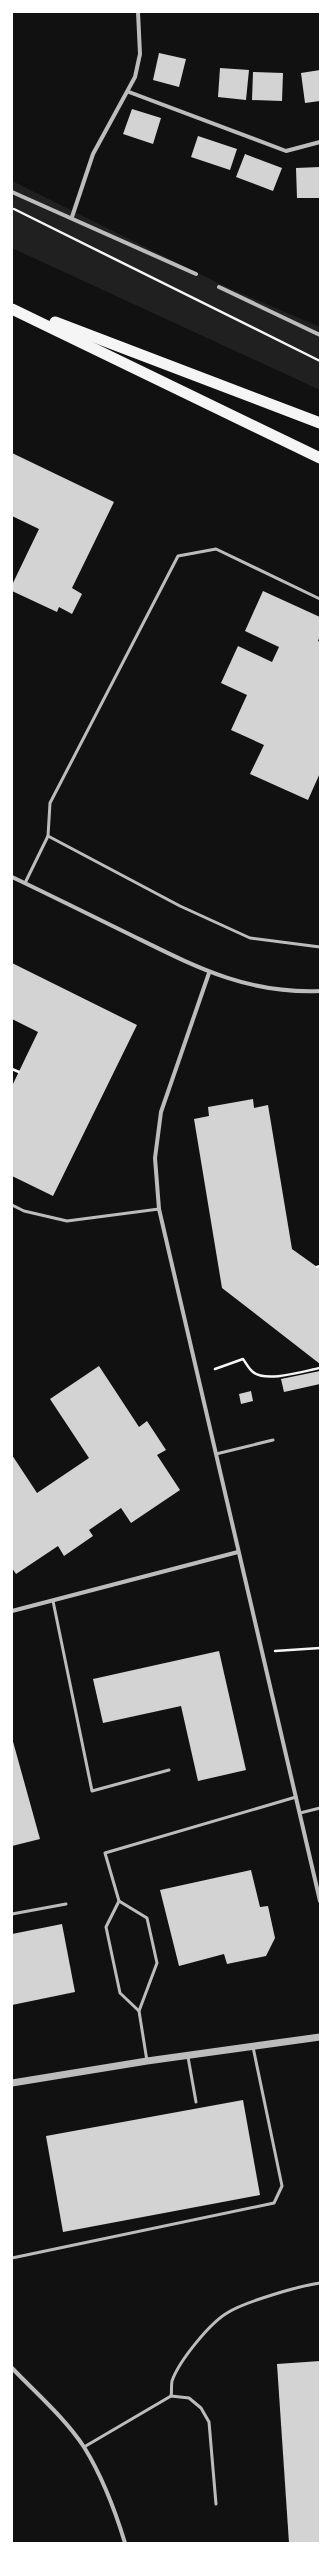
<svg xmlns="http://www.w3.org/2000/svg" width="332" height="2555" font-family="'Alegreya Sans',sans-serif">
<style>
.green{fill:#202020}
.building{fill:#d3d3d3}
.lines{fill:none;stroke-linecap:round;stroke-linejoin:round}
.path{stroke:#f5f5f5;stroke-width:2.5}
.service{stroke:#bcbcbc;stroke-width:3}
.minor{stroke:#bcbcbc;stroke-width:4}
.tertiary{stroke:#bcbcbc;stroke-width:7}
.trunk{stroke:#f5f5f5;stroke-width:11}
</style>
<rect width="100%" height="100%" fill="#111"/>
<!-- green -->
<path class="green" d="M12 181 224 286 320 327V390L12 248Z"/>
<!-- building -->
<g class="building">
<path d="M159 53 186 59 179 87 153 80Z"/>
<path d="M220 68 249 70 246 100 218 97Z"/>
<path d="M320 70V101L305 103 301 73Z"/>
<path d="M253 72 283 73 282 101 252 100Z"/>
<path d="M132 109 161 118 153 144 123 134Z"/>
<path d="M198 136 237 149 230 170 191 157Z"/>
<path d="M245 154 282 168 273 191 236 177Z"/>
<path d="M320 167V198H297L296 168Z"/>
<path d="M12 453 114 502 72 588 82 594 72 614 59 607 57 612 12 591V585L39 529 12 516Z"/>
<path d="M263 591 320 617V636L318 641 320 642V773L308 800 250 774 264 745 231 730 247 695 221 683 238 646 272 662 279 647 245 631Z"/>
<path d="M12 963 137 1025 53 1196 12 1176V1086L38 1032 12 1019Z"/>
<path d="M253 1099 254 1108 268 1105 292 1249 320 1269V1364L222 1288 194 1119 209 1116 208 1107Z"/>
<path d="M99 1366 139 1427 147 1421 166 1450 157 1455 180 1490 131 1523 121 1508 89 1530 93 1536 64 1556 58 1546 16 1574 12 1568V1455L37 1493 89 1458 50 1399Z"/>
<path d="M320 1371V1384L284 1392 281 1379Z"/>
<path d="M251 1391 253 1401 241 1404 239 1394Z"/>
<path d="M219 1651 246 1770 198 1781 181 1706 103 1723 93 1679Z"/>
<path d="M12 1738 40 1839 12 1846Z"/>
<path d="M251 1870 260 1907 268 1906 275 1938 266 1956 227 1964 224 1954 179 1966 160 1890Z"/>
<path d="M62 1924 75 1992 12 2005V1934Z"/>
<path d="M243 2100 260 2195 63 2232 46 2136Z"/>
<path d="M320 2361V2543H289L277 2364Z"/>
</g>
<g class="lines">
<!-- path -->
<g class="path">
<path d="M14 209 320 361"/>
<path d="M12 1069 19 1072"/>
<path d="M317 1267 320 1266"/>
<path d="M215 1369 243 1359C246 1363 249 1369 253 1372 266 1383 304 1371 320 1368"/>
<path d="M275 1651 320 1648"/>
</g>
<!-- service -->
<g class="service">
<path d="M320 599 216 549 178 556 50 803 48 836 180 906 250 938 320 947"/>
<path d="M25 883 48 836"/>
<path d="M12 1205 24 1211 67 1221 159 1209"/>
<path d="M216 1454 273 1440"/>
<path d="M53 1601 92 1791 169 1770"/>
<path d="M300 1813 320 1808"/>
<path d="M119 1901 147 1918 157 1963 139 2011"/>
<path d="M12 1914 66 1904"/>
<path d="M188 2057 196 2102"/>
<path d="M147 2061 139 2011 120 1993 106 1927 119 1901 105 1853 296 1797"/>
<path d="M12 2258 274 2203 282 2186 253 2047"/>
<path d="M171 2396C172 2392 171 2386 172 2381 179 2361 209 2324 227 2313 244 2302 299 2286 320 2283"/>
<path d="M84 2447 171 2396 189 2398 201 2408 209 2422 216 2504"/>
</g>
<!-- minor -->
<g class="minor">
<path d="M129 92 286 151 320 142"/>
<path d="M12 192 196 274"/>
<path d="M72 217 93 154 135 77 140 54 138 12"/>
<path d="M219 287 320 335"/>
<path d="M12 877C52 896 92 916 133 936 196 967 247 994 320 991"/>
<path d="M209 973 161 1112 155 1158 159 1209 320 1901"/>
<path d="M12 1611 238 1552"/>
<path d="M12 2368C36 2393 65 2418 84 2447 102 2476 115 2510 125 2543"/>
</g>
<!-- tertiary -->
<path class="tertiary" d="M12 2083 147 2061 320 2037"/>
<!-- trunk -->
<g class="trunk">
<path d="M12 309 320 458"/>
<path d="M55 322 320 423"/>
</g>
</g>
<!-- border -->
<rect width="332" height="2555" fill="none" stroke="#ffffff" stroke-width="26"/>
</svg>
